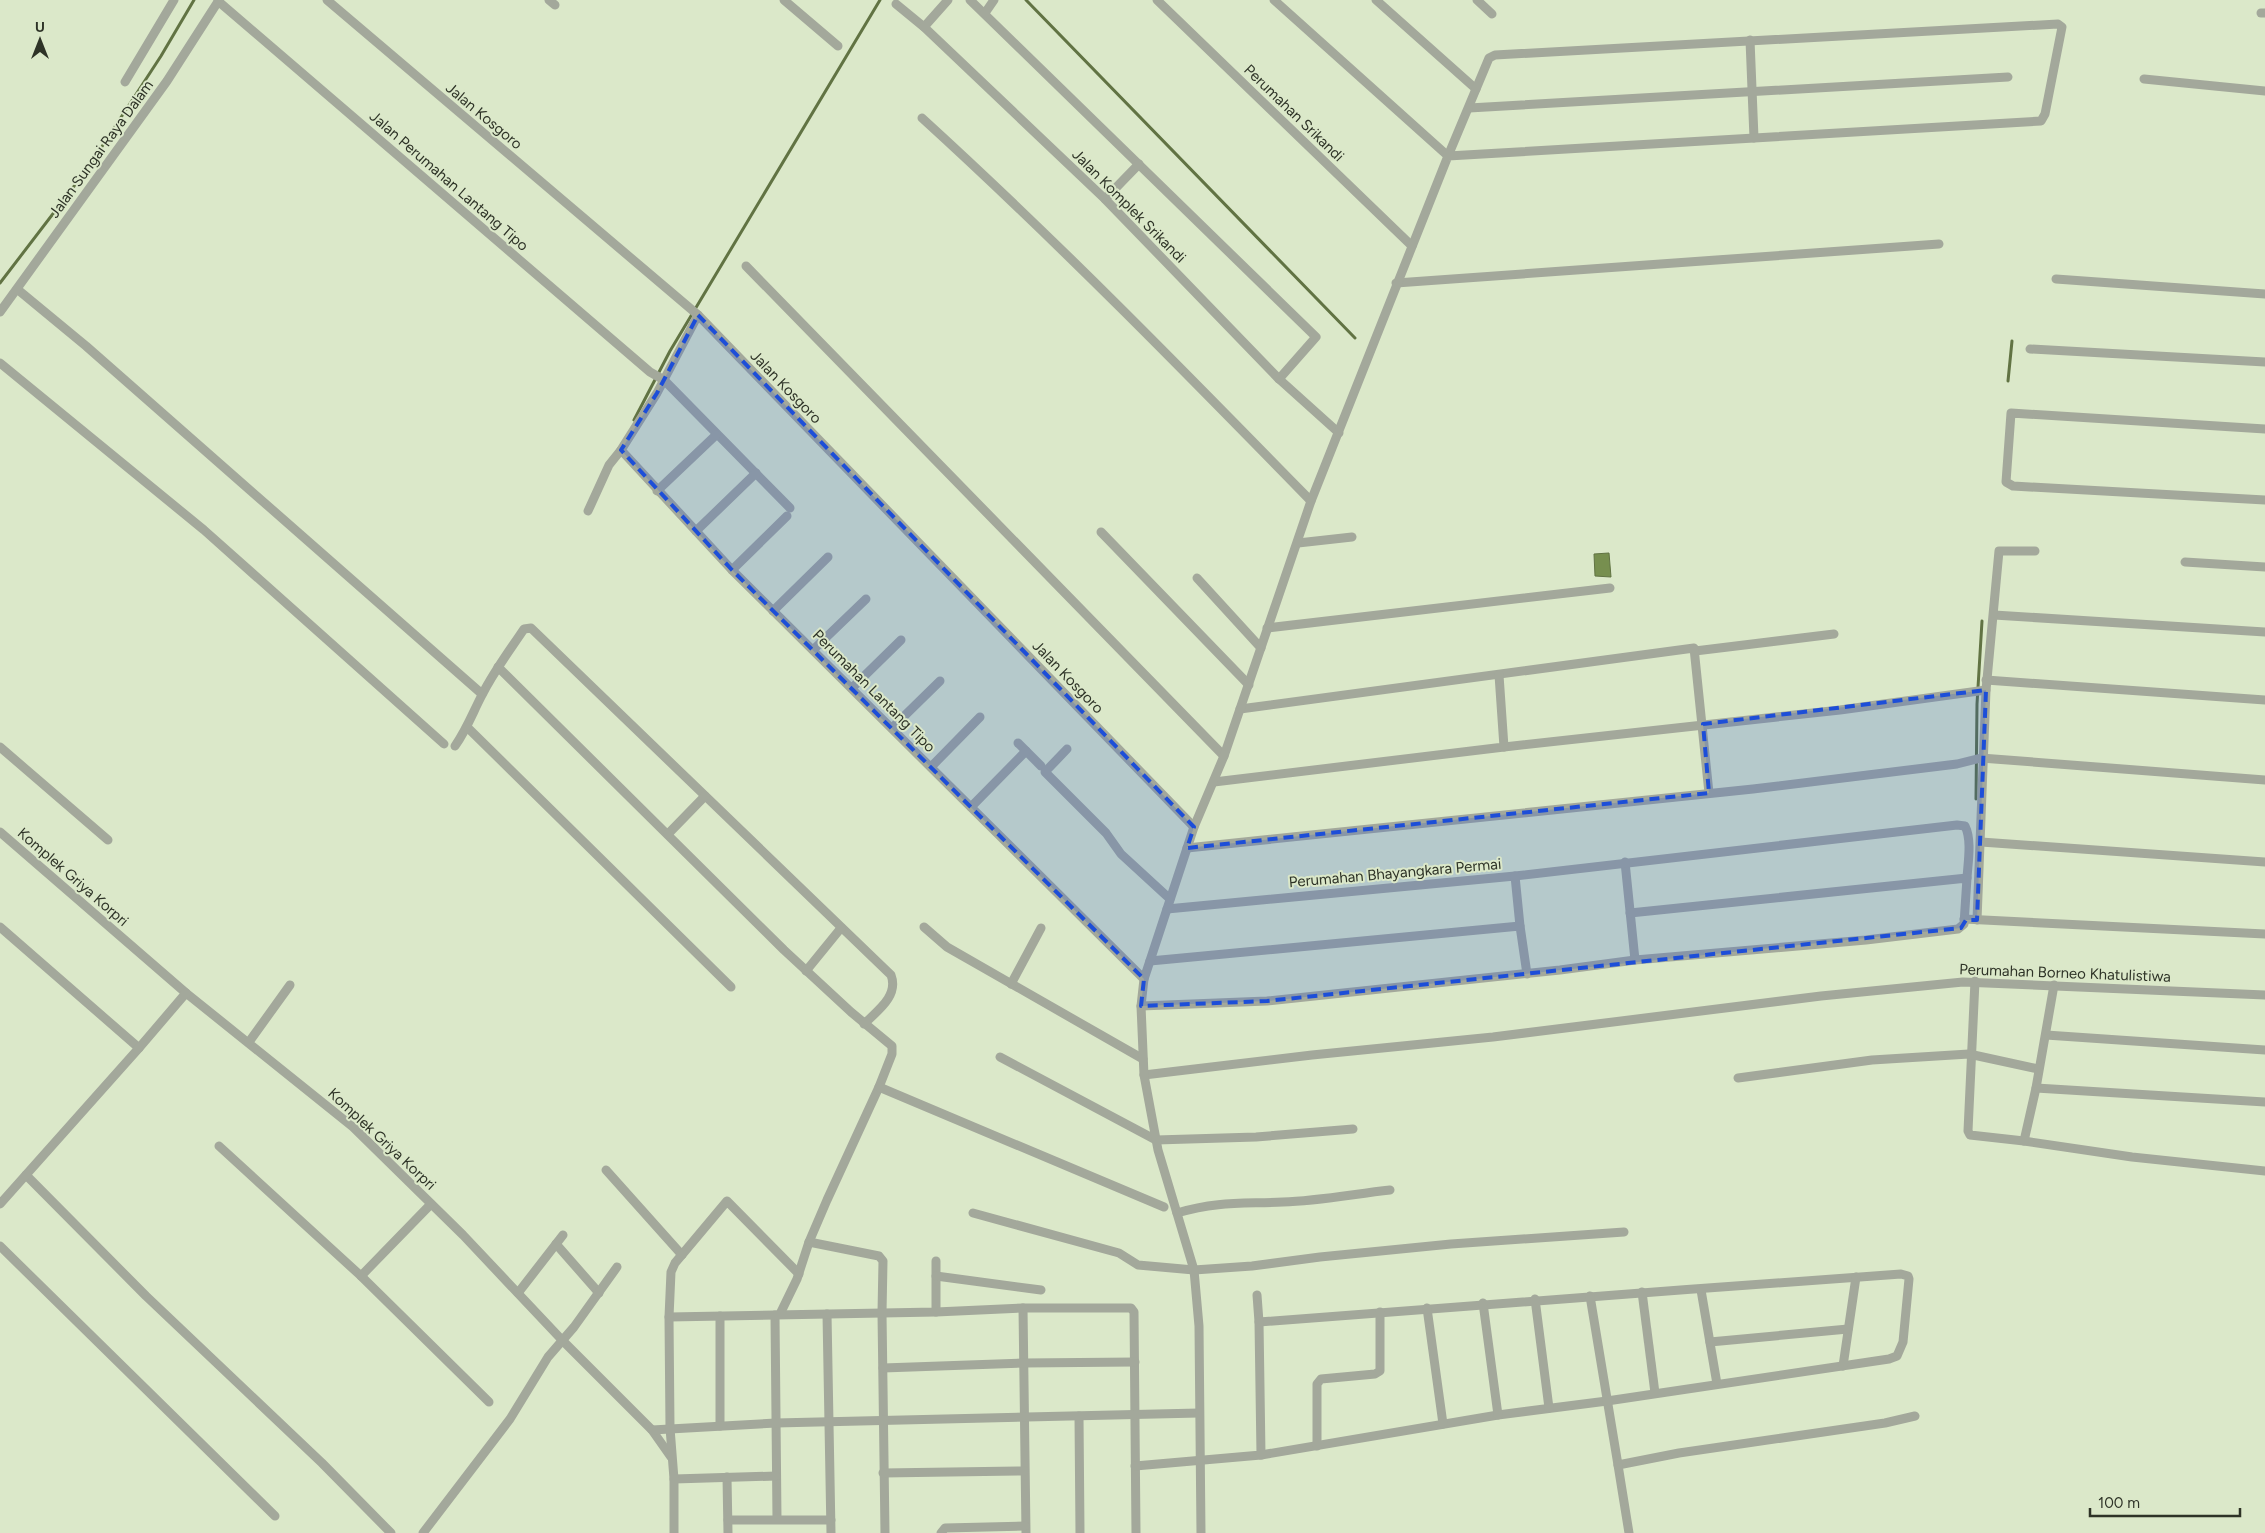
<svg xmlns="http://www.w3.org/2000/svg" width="2265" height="1533" font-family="Figtree,sans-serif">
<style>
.water{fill:#778f4f;stroke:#617343}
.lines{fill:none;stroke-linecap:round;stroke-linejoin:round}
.stream{stroke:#617343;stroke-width:3}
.minor{stroke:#a3a89b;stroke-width:9}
.marked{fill:#1d4ed8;fill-opacity:0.2;stroke:#1d4ed8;stroke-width:4;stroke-dasharray:10 6;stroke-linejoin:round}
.labels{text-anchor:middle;stroke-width:4;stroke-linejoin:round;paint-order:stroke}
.street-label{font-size:15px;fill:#2e3327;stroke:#dbe8c9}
</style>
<rect width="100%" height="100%" fill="#dbe8c9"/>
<!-- water -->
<path class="water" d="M1609 553 1611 577 1595 576 1594 554Z"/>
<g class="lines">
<!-- stream -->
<g class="stream">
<path d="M1026 0 1355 338"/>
<path d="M0 283 88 168 161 56 194 0"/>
<path d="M2008 381 2012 341"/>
<path d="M634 420 670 351 880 0"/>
<path d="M1976 799 1977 704 1982 621"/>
</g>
<!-- minor -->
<g class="minor">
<path d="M327 0 698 315 1194 827"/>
<path d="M549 0 555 5"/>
<path d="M784 0 838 46"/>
<path d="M970 0 1316 337 1279 379"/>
<path d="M1157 0 1412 246"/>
<path d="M1376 0 1476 89"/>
<path d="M1477 0 1492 14"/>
<path d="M218 1 650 372 664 380 790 508"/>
<path d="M896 4 924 27 1105 199 1279 379 1339 433"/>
<path d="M985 13 994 0"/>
<path d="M2261 13H2265"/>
<path d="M924 27 948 0"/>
<path d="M1750 40 1754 138"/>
<path d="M2144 79 2265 91"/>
<path d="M125 82 174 0"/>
<path d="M1469 108 2008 77"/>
<path d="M922 118C1057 241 1184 371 1311 501"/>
<path d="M1105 199 1139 164"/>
<path d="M746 266 1224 756"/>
<path d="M2056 279 2265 294"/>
<path d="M1396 283 1939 244"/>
<path d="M17 289 86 346 482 694"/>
<path d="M0 312 167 81 219 0"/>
<path d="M698 315 657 393 621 450 732 570 1144 979"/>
<path d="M2030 349 2265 362"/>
<path d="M0 363 204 530 444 744"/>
<path d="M2265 429 2011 413 2006 482 2013 486 2265 500"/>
<path d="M657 491 716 435"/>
<path d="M588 511 609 465 621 450"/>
<path d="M696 531 756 473"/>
<path d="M1101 532 1249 685"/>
<path d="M1298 543 1352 537"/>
<path d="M2185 562 2265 567"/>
<path d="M732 570 787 516"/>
<path d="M1197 578 1261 648"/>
<path d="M773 611 828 557"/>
<path d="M1994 615 2265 632"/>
<path d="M1267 628 1610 588"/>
<path d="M813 650 866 599"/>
<path d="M1695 651 1834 634"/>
<path d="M498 667 784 950 851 1012 892 1046V1054L879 1087 827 1200 809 1242 797 1279 780 1314"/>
<path d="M1986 680 2265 700"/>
<path d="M852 688 901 640"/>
<path d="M1240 709 1694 648 1709 793"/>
<path d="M468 728 731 987"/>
<path d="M892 728 940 681"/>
<path d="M1018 743 1041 766"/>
<path d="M455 746C467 729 473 712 482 695 494 671 510 650 524 629L531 628 891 975C899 996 877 1011 864 1024"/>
<path d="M0 747 108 840"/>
<path d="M1504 747 1840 710 1986 690 1999 551H2035"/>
<path d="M1067 749 1045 772 1106 833 1121 854 1170 899"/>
<path d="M931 767 980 717"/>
<path d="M1214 782 1504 747 1499 675"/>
<path d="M971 807 1026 751"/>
<path d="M0 832 186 993 353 1127 463 1235 562 1340 652 1430 671 1457"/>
<path d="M668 834 705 796"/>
<path d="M1981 842 2265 862"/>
<path d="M1187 848 1753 789 1957 764 1981 758 2265 780"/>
<path d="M1625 862 1635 960"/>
<path d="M1167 909 1515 876 1957 825 1965 826C1972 840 1968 862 1967 878"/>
<path d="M1964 919 2265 934"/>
<path d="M1977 920 1986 690"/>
<path d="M1520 926 1527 974"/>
<path d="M0 927 139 1048"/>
<path d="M924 927 947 947 1143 1059"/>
<path d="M1150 961 1520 926 1515 876"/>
<path d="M806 971 841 928"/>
<path d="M1975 981 1968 1131 1970 1135 2024 1141 2132 1157 2265 1171"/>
<path d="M1011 984 1041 928"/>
<path d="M1141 1006 1267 1001 1560 970 1635 960 1866 940 1958 929 1964 924 1967 878 1630 913"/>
<path d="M2046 1035 2265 1050"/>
<path d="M249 1042 290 985"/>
<path d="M1000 1057 1156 1140 1256 1137 1353 1129"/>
<path d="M1144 1075 1312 1055 1493 1037 1821 996 1963 982 2265 995"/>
<path d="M1738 1078 1872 1060 1969 1054 2038 1069"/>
<path d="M879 1087 1164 1207"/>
<path d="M2036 1088 2265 1102"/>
<path d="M2024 1141 2036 1088 2054 985"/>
<path d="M219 1146 361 1276 489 1402"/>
<path d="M606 1170 682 1255"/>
<path d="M26 1175 146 1296 322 1463 391 1533"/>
<path d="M0 1204 139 1048 186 993"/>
<path d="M973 1213 1119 1253 1138 1265 1194 1270 1252 1266 1320 1257 1451 1244 1624 1232"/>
<path d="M1177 1213C1218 1201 1242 1204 1283 1202 1318 1201 1354 1194 1390 1190"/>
<path d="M809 1242 879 1256 883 1261 882 1313 885 1533"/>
<path d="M556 1244 599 1293"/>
<path d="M0 1246 275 1516"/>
<path d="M936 1261V1312"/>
<path d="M361 1276 431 1204"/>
<path d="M936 1276 1041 1290"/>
<path d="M1701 1290 1717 1384"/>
<path d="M1642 1292 1655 1393"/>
<path d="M518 1293 563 1235"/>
<path d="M1257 1295 1259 1322C1473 1304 1687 1290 1901 1274L1908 1276 1909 1279 1903 1342 1897 1356 1889 1359 1607 1401 1498 1415 1261 1455"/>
<path d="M1590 1296 1618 1465 1679 1453 1885 1423 1915 1416"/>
<path d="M1535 1299 1549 1408"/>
<path d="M1483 1303 1498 1415"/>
<path d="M1023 1308 1026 1533"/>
<path d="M1427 1308 1443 1424"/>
<path d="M827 1314 831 1533"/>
<path d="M775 1315 777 1519"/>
<path d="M720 1316V1426"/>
<path d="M669 1317 936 1312 1023 1308H1131L1134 1312 1136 1533"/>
<path d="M1710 1342 1848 1329"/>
<path d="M1843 1366 1856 1277"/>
<path d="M883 1368 1024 1363 1135 1362"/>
<path d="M1079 1416 1080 1533"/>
<path d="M652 1430 776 1423 1199 1413"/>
<path d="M1317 1446V1384L1321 1379 1375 1374 1380 1371V1312"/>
<path d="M1618 1465 1629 1533"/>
<path d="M1135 1466 1261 1455 1259 1322"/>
<path d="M883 1473 1024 1471"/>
<path d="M727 1477 728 1533"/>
<path d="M674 1479 776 1476"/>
<path d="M728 1520H831"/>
<path d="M423 1533 510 1419 548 1357 574 1327 617 1267"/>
<path d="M674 1533V1479L670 1428 669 1317 671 1272 675 1263 727 1201 799 1274"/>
<path d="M941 1533 945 1528 1025 1526"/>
<path d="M1201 1533 1199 1326 1194 1270 1158 1150 1144 1075 1141 1006 1144 979 1194 827 1224 756 1311 501 1448 156 2041 121 2045 114 2062 27 2058 24 1495 55 1489 58 1448 156 1274 0"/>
</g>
</g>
<!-- marked area -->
<path class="marked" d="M698 315 1194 827 1187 848 1709 793 1703 724 1986 690 1977 920H1966L1961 928 1267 1001 1141 1006 1144 979 732 570 621 450 657 393Z"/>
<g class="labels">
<!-- street labels -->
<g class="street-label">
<text transform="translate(1294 113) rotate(44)" y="5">Perumahan Srikandi</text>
<text transform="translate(484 116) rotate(40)" y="5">Jalan Kosgoro</text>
<text transform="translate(101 149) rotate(-54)" y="5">Jalan Sungai Raya Dalam</text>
<text transform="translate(449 181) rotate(41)" y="5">Jalan Perumahan Lantang Tipo</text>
<text transform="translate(1129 206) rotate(45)" y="5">Jalan Komplek Srikandi</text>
<text transform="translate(786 387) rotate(46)" y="5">Jalan Kosgoro</text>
<text transform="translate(1068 677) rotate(46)" y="5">Jalan Kosgoro</text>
<text transform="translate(874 691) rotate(45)" y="5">Perumahan Lantang Tipo</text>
<text transform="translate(1395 873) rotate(-5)" y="5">Perumahan Bhayangkara Permai</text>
<text transform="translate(73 877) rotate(41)" y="5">Komplek Griya Korpri</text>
<text transform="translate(2065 973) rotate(2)" y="5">Perumahan Borneo Khatulistiwa</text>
<text transform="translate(382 1139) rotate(43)" y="5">Komplek Griya Korpri</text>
</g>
</g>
<!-- north arrow -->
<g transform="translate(40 40)" stroke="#dbe8c9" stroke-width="4" paint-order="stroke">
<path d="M0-4L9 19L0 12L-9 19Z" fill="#2e3327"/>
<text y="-8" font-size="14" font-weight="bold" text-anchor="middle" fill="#2e3327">U</text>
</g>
<!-- scale -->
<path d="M2090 1508v8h150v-8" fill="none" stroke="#2e3327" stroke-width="2.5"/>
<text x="2098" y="1508" font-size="15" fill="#2e3327" stroke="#dbe8c9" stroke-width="4" paint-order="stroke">100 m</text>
</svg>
